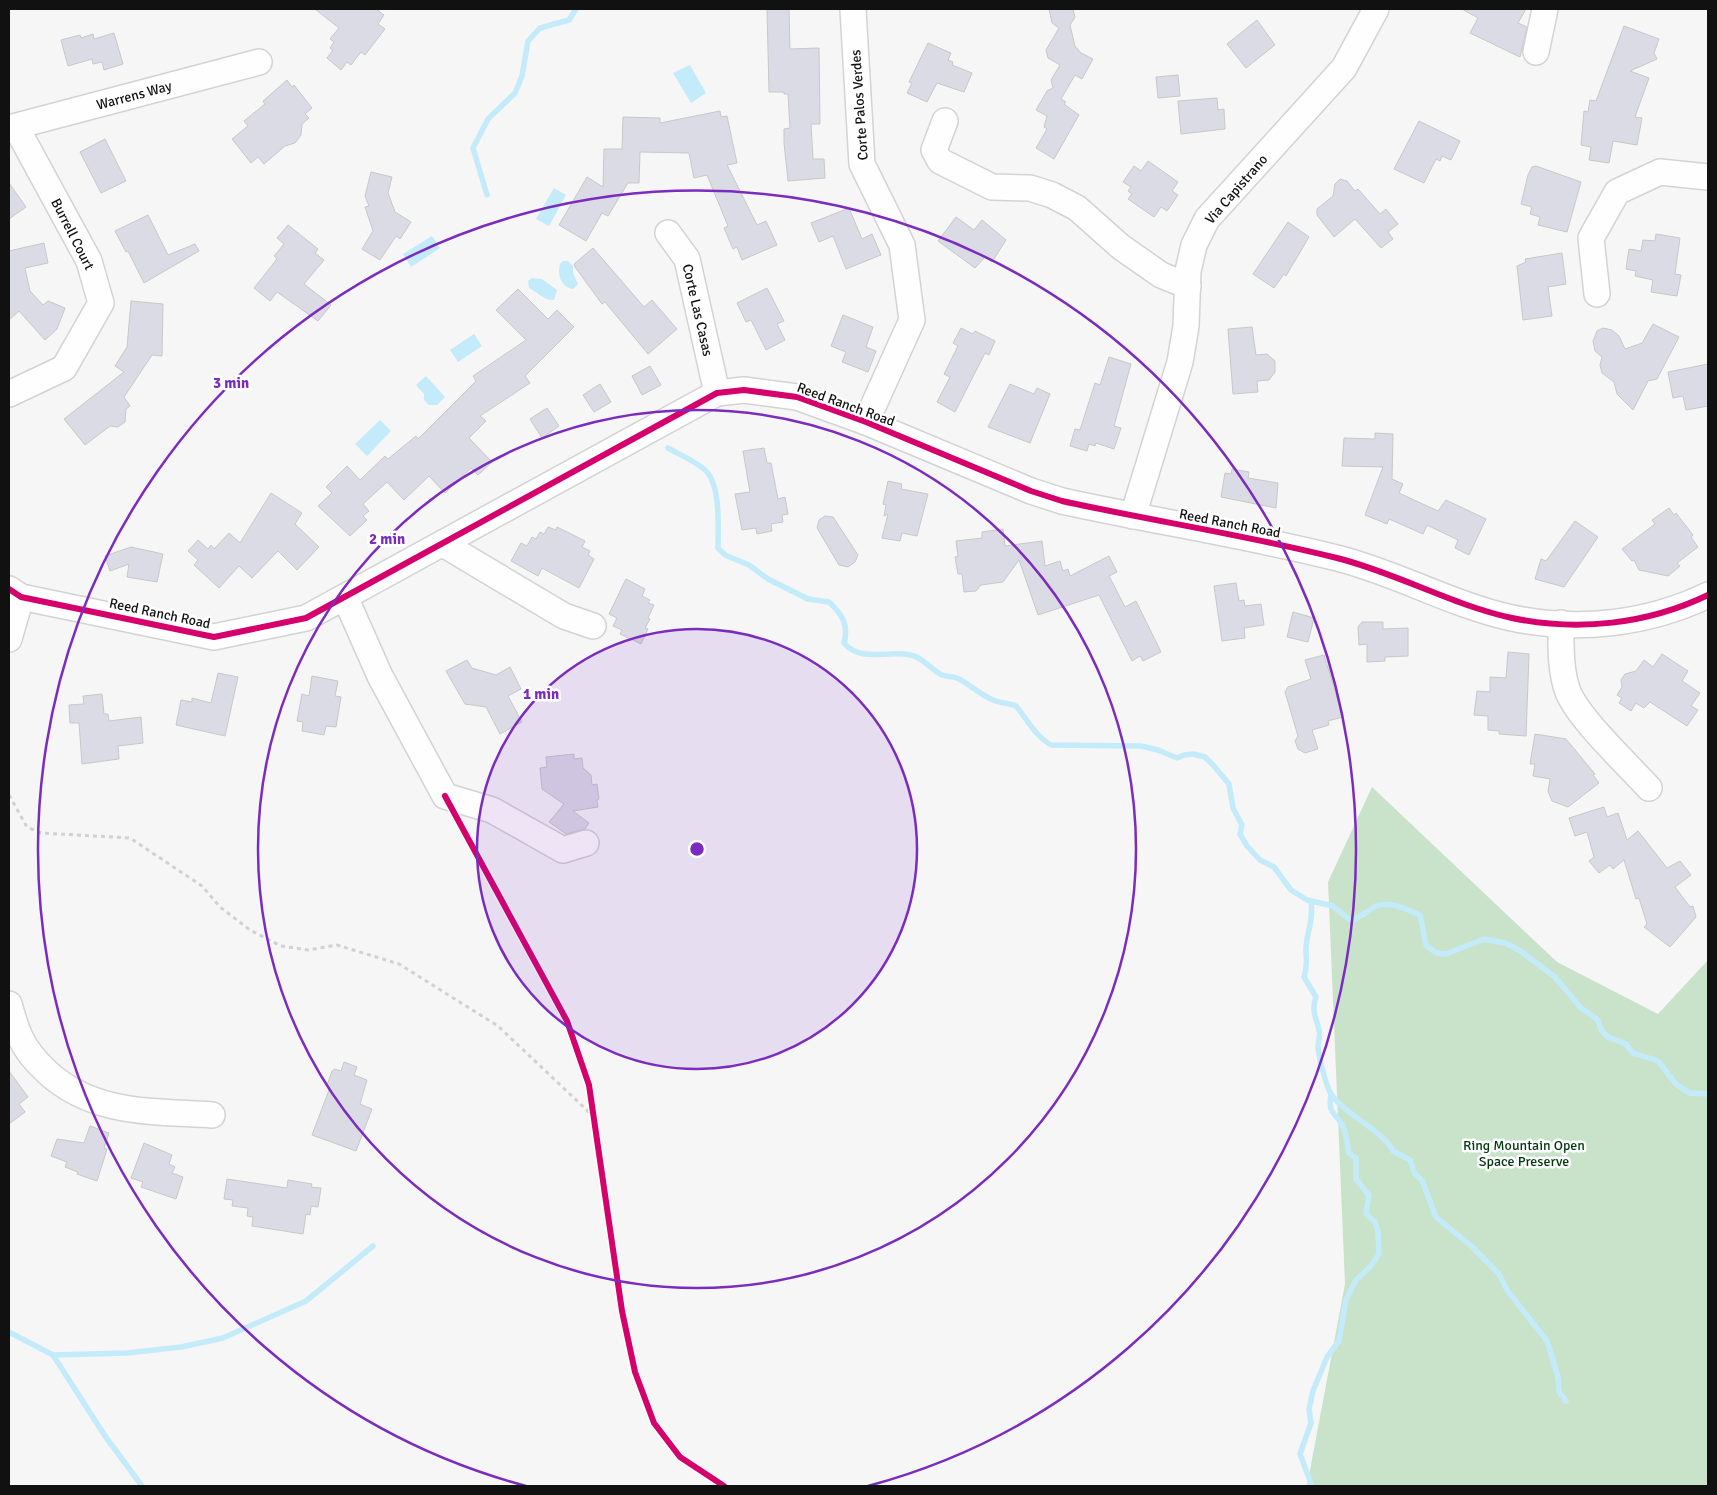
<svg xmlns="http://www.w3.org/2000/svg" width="1717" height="1495" font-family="Signika,sans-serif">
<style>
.green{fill:#c9e2ca}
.water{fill:#c3ebfa}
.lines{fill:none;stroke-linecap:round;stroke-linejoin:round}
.stream{stroke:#c3ebfa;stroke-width:5.5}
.building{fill:#dbdbe6;stroke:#c8c8c8}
.minor-casing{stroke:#d3d3d4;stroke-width:28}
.path{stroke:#d1d1d2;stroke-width:3;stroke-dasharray:4 4;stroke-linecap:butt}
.minor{stroke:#fefefe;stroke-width:25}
.cycleway-casing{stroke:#fff;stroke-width:9}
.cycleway{stroke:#d6006c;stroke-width:6}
.ring{fill:none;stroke:#7b2cbf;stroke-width:2.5}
.labels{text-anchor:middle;stroke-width:5;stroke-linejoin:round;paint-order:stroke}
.street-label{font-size:14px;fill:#111112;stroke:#fff}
.park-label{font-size:14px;fill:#01380e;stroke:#fff}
.centre{fill:#7b2cbf;stroke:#fff;stroke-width:2.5}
.ring-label{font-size:15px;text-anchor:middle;font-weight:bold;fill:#7b2cbf;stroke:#fff;stroke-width:5;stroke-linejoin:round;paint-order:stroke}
</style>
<rect width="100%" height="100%" fill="#f6f6f7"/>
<!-- green -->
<path class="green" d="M1372 787 1557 962 1658 1014 1708 960V1486H1307L1345 1284 1328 882Z"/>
<!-- water -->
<g class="water">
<path d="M690 65 706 93 691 103 673 73Z"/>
<path d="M554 188 566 195 549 226 536 219Z"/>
<path d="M432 236 440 248 411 267 403 254Z"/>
<path d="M563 261H568L573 266V273L578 284 573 289C561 287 557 275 560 264Z"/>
<path d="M532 278 542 279 557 290 554 300C545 301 537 292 529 288L528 281Z"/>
<path d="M474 334 482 346 458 362 450 350Z"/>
<path d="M426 376 445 397 437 405H429L424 400V394L416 385Z"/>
<path d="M380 420 391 431 367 456 355 444Z"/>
</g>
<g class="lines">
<!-- stream -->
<g class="stream">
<path d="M487 195 473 148 488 119 515 93 522 76 528 41 540 28 569 20 576 9"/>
<path d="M668 448C680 455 695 461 705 470 721 484 718 528 718 548L725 555 749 565 768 579 808 599 829 602C842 614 849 625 844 643 861 663 888 650 910 655 923 657 930 669 942 675 947 677 952 676 957 678 970 684 980 695 993 700 1000 703 1008 703 1016 706 1028 720 1034 735 1051 745L1141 746 1158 750 1177 758 1184 755 1193 754 1205 757 1214 766 1229 784 1233 808 1242 825 1240 834 1247 846 1260 860 1274 867 1291 890 1307 900 1333 906 1350 920C1360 919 1366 912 1374 907 1388 899 1407 910 1420 915L1426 945 1436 953 1446 954 1484 939 1505 943 1519 950 1555 977 1581 1008 1597 1019 1602 1031 1608 1037 1626 1044 1633 1053 1658 1061 1676 1084 1689 1093 1708 1094"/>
<path d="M1311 902C1314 923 1306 932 1306 950 1306 961 1308 966 1304 977L1316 997C1311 1011 1316 1017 1319 1030 1321 1035 1318 1041 1318 1046 1318 1055 1326 1086 1331 1094 1345 1115 1385 1132 1393 1151L1410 1160 1415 1174 1422 1180 1436 1217 1470 1245 1499 1274 1507 1290 1547 1341 1558 1377 1559 1392 1566 1401"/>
<path d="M9 1332 53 1355 105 1436 142 1486"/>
<path d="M53 1355 127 1353 181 1347 223 1338 306 1301 373 1246"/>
<path d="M1312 1486 1300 1454 1311 1423 1309 1409 1313 1391 1327 1357 1339 1341 1346 1300 1356 1280 1370 1267 1379 1254 1378 1231 1375 1222 1366 1214 1369 1195 1356 1179V1158L1349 1153C1347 1145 1347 1136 1344 1129 1338 1112 1327 1117 1331 1094"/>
</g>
</g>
<!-- building -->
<g class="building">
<path d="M315 9H376L384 15 378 24 385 29 365 55 361 52 351 65 347 62 341 70 327 58 333 50 330 48 334 42 330 39 339 28Z"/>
<path d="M767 9H789L790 49 819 48 820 124H811L813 159H824L825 178 788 181 784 143V129L790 128 788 94H784V92H769Z"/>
<path d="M1049 9H1073L1075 17 1070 25 1075 46 1081 53 1093 59 1082 79 1075 75 1061 99 1066 102 1064 104 1079 115 1054 159 1036 148 1047 129 1044 127 1047 116 1036 110 1047 91 1053 88 1051 80 1060 65 1048 58 1046 50 1059 28 1052 23Z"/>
<path d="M1462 9H1526L1518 23 1527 27 1520 57 1470 33 1478 18Z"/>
<path d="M1257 20 1275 45 1246 68 1227 44Z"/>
<path d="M1624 26 1659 39 1654 53 1657 59 1630 71 1649 78 1635 117 1642 118 1637 145 1613 141 1609 163 1589 160 1591 147 1581 145 1584 111 1588 112 1590 100 1596 101Z"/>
<path d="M114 33 123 64 104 70 102 62 93 64 92 59 68 66 61 40 80 35 81 38 93 34 94 39Z"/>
<path d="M928 43 951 53 948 60 953 62 952 65 972 73 964 92 937 83 927 102 907 93 912 83 909 82Z"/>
<path d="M1178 75 1180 96 1158 98 1156 77Z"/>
<path d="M287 80 292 87 294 85 312 108 305 114 309 118 302 124 301 135 295 143 285 146 264 164 258 157 251 163 232 139 248 126 244 121 265 104 263 101Z"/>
<path d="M1217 98 1218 110 1224 109 1225 129 1181 134 1178 101Z"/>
<path d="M720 111 721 117 727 116 737 163 727 165 757 225 766 221 777 245 742 260 737 247 733 249 724 228 728 226 707 175 694 178 689 153 640 152 639 183H628L608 216 602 213 586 241 559 225 587 177 603 187 604 149H622L623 117 660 118V123Z"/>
<path d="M1419 121 1460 141 1451 160 1442 156 1440 161 1436 159 1424 183 1394 169Z"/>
<path d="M105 139 126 181 101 193 80 152Z"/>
<path d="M1148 161 1178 182 1172 191 1178 195 1167 211 1161 207 1154 217 1128 199 1132 194 1128 191 1131 187 1123 182 1134 166 1141 171Z"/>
<path d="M1536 166 1581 182 1567 232 1538 225 1540 217 1530 214 1532 207 1521 204 1528 175 1532 167Z"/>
<path d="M371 172 392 177 388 193 395 212 411 222 400 239 396 236 380 260 362 249 373 231 365 207 369 206 365 196Z"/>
<path d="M1340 179 1347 181 1355 191 1358 189 1380 214 1386 209 1398 224 1388 232 1393 239 1381 248 1355 219 1334 237 1317 215V209L1333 196 1335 184Z"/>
<path d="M9 183 26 207 9 219Z"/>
<path d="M849 208 862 239 872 234 881 255 846 269 833 236 819 242 811 223Z"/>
<path d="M148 215 168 255 195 244 199 251 144 283 128 251 126 252 115 231Z"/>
<path d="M956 217 974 230 982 220 1006 240 992 262 985 257 975 268 938 241Z"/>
<path d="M1288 222 1309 237 1286 276 1284 274 1274 288 1253 274Z"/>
<path d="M288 225 318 249 315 253 324 260 304 284 331 305 318 321 277 292 270 301 254 288 277 259 274 256 284 244 277 238Z"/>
<path d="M1656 234 1680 238 1675 274 1681 275 1677 296 1651 292 1653 280 1635 276 1636 271 1626 269 1629 249 1641 251 1643 240 1655 241Z"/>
<path d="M44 243 48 263 25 268 30 291 43 305 48 301 65 308 57 329 45 340 19 311 9 320V251Z"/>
<path d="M593 248 644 307 652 300 677 329 648 354 605 302 602 304 575 267 574 264Z"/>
<path d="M1562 253 1566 284 1548 287 1552 316 1523 320 1517 266 1526 262 1525 259Z"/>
<path d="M767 288 784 321 777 324 785 340 766 350 751 320 746 322 737 303Z"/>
<path d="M518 289 548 319 557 310 574 327 525 376 530 383 480 416 486 421 469 438 492 462 478 475 471 468 445 493 429 476 404 500 387 482 363 504 369 511 363 516 367 520 350 536 318 506 332 493 326 487 347 466 360 480 385 456 388 459 416 436 418 439 476 381 473 376 526 340 496 310Z"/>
<path d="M131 301 163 304 162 356 152 355 124 397 130 406 126 409 125 422 118 427 110 426 85 445 64 419 124 372 115 366 127 347Z"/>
<path d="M843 315 873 327 866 347 876 351 868 372 842 362 846 352 831 346Z"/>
<path d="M1653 324 1679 337 1657 379 1648 381 1633 410 1617 394 1614 382 1602 373 1600 365 1602 357 1595 351 1593 341 1597 331 1603 328 1612 330 1619 336 1625 349 1642 343Z"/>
<path d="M1252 327 1256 355 1267 354 1275 361V372L1269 380 1257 381 1258 392 1233 394 1228 329Z"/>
<path d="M961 328 973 334 975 331 995 341 989 355 985 353 955 412 937 402 950 377 944 374 958 346 953 343Z"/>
<path d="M1109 357 1131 364 1114 426 1121 428 1114 449 1096 443 1095 446 1089 444 1087 451 1070 446 1075 429 1080 430 1095 383 1100 385Z"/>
<path d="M1708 364V406L1686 410 1683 396 1673 398 1668 372Z"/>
<path d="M650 366 661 385 642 395 632 376Z"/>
<path d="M600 384 611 402 594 412 583 395Z"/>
<path d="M1010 384 1034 394 1037 388 1050 394 1030 443 988 427Z"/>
<path d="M547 408 559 426 542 438 530 419Z"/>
<path d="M1375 433 1393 434 1392 479 1403 484 1399 493 1438 511 1446 500 1486 519 1469 555 1455 548 1458 540 1427 525 1423 534 1389 519 1387 524 1365 515 1383 467 1342 466 1344 438 1375 439Z"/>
<path d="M764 448 767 463H771L778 499 785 497 788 514 782 515 783 522 771 524 772 531 757 534 756 528 742 530 735 494 750 492 743 451Z"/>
<path d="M1232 469 1249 472 1248 478 1278 483 1276 508 1221 497 1225 473 1231 474Z"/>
<path d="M888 481 902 484 901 489 928 494 917 536 902 533 900 541 882 538 888 514 884 516 886 505 883 504Z"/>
<path d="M271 493 302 513 295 524 319 547 297 570 278 551 252 578 239 566 219 588 194 565 198 560 188 551 198 540 208 549 211 545 214 549 229 533 240 543Z"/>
<path d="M1669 508 1674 515 1676 513 1693 535 1691 537 1698 547 1677 563 1680 566 1668 576 1639 570 1634 560 1632 561 1622 549 1655 524 1652 520Z"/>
<path d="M825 516 833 517 858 555 855 562 848 567 839 565 817 528 819 520Z"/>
<path d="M1575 521 1598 537 1564 587 1535 579 1541 559 1546 561Z"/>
<path d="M548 527 556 530 557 527 585 541 582 547 590 551 588 555 594 559 579 588 542 568 538 576 511 561 521 543 527 546 532 537 536 539 540 532 544 534Z"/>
<path d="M1003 529 1005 546 1042 541 1045 566 1060 561 1063 571 1068 569 1070 576 1109 556 1117 572 1109 576 1125 607 1136 601 1161 652 1143 661 1140 656 1132 661 1099 595 1038 615 1019 560 1003 582 981 585 976 591 964 592 962 574H958L955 557 958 556 956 541 982 538V532Z"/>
<path d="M131 547 163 554 157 582 127 577 129 564 110 571 105 556Z"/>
<path d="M626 579 645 589 642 596 650 600 648 603 654 605 648 618 650 619 645 628 648 629 641 644 620 634 622 630 613 626 617 618 609 614Z"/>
<path d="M1236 583 1239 601 1244 600 1245 606 1261 604 1264 625 1244 628 1245 638 1222 641 1214 586Z"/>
<path d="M1293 612 1314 618 1308 642 1287 637Z"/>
<path d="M1362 622H1383V629L1408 628V656L1385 657V661L1367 662V644L1359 645 1358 627Z"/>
<path d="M1508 652 1529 654 1526 736 1499 734V731L1488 730V716L1474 715 1477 691 1490 692V677L1506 678Z"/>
<path d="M1662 654 1688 671 1682 681 1700 693 1691 706 1698 710 1687 726 1650 702 1644 708 1636 703 1631 711 1619 703 1622 698 1617 695 1622 687 1621 680 1625 674 1636 671 1644 660 1653 667Z"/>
<path d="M1324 655 1343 717 1328 721 1329 725 1312 730 1318 749 1305 753 1298 749 1295 741 1298 736 1285 692 1288 687 1311 679 1305 660Z"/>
<path d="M467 660 472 668 496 675 510 667 521 689 508 696 522 722 500 734 486 707 465 704 446 671Z"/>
<path d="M218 673 238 677 225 736 176 725 181 700 192 702V698L211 703Z"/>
<path d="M312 676 338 681 335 696 341 697 336 727 326 726 324 735 302 731 303 722 297 721 302 694 309 696Z"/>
<path d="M102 694 104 714H108L109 721 141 717 143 743 118 746 119 759 82 764 79 723H70L69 705 84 704 83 696Z"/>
<path d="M1535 734 1566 739 1595 774 1593 775 1599 783 1568 807 1552 801 1548 791 1550 779 1533 776 1535 764H1530Z"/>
<path d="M574 754V759L582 758 583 768 591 775 592 785 597 784 599 799 597 800 598 807 573 811 589 823 585 829 566 834 549 822 564 804 542 789 540 768 547 767 546 757Z"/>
<path d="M1604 807 1607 817 1618 813 1627 840 1638 831 1667 868 1680 861 1691 875 1675 887 1690 907 1693 906 1696 917 1670 947 1644 927 1647 924 1639 898 1636 899 1624 860 1613 869 1610 865 1599 873 1589 861 1594 857 1587 832 1575 836 1569 818Z"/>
<path d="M344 1062 357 1067 354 1075 367 1080 360 1104 372 1109 356 1151 312 1135 329 1090 327 1085 332 1071 335 1069 341 1071Z"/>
<path d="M9 1071 28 1097 19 1104 25 1112 9 1124Z"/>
<path d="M90 1126 109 1133 104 1148 107 1149 97 1181 77 1174 78 1172 65 1167 67 1162 51 1156 57 1139 84 1143Z"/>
<path d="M144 1143 172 1155 169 1164 175 1167 172 1173 183 1177 176 1199 141 1187 143 1182 131 1178Z"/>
<path d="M227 1179 287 1188 288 1180 312 1184 311 1187 321 1188 318 1207 311 1206 310 1215 306 1214 303 1234 252 1226 253 1217 247 1216 248 1208 232 1206 233 1200 224 1199Z"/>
</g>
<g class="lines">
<!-- minor casing -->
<g class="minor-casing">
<g id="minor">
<path d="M853 9 862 164 902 245 912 320 866 422"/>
<path d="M1536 52 1545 9"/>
<path d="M945 121 934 150 940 161 992 187 1030 188 1052 195 1077 208 1121 247 1161 275 1188 286"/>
<path d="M9 128 259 62"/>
<path d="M668 233 687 259 717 393"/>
<path d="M1597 294 1591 238 1617 192 1660 172 1708 177"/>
<path d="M9 394 64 368 101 303 89 261 16 127"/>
<path d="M1133 516 1180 362 1186 326 1188 271 1194 245 1207 219 1344 68 1376 9"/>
<path d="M443 544 564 616 593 626"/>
<path d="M9 589 21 597 214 637 306 618 717 393 744 390 797 397 866 422 1031 491 1062 501C1153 521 1246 535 1337 558 1397 573 1452 605 1512 618 1578 632 1648 624 1708 595"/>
<path d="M345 597 380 676 445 796 492 810 563 850 586 843"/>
<path d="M1561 623C1561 646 1560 670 1568 692 1580 720 1627 764 1649 788"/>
<path d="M9 639 21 597"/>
<path d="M9 1004C12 1014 15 1026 20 1037 26 1050 37 1063 48 1073 95 1115 152 1111 212 1115"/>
</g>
</g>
<!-- path -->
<path class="path" d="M9 795 27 827 41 833 130 838 202 886 220 907 250 930 281 946 308 950 337 945 399 964 498 1026 594 1117"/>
<!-- minor -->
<use href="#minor" class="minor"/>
<!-- cycleway casing -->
<g class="cycleway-casing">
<g id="cycleway">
<path d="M9 589 21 597 214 637 306 618 717 393 744 390 797 397 866 422 1031 491 1062 501C1153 521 1246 535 1337 558 1397 573 1452 605 1512 618 1578 632 1648 624 1708 595"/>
<path d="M445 796 567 1021 589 1085 622 1311 635 1372 654 1423 680 1457 724 1486"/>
</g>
</g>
<!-- cycleway -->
<use href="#cycleway" class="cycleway"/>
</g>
<!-- distance rings -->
<circle cx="697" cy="849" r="220" fill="#7b2cbf" fill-opacity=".12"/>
<g class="ring">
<circle cx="697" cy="849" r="220"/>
<circle cx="697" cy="849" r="439"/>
<path d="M526 1486A659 659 0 1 1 868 1486"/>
</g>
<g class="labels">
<!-- street labels -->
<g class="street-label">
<text transform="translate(134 95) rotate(-15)" y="5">Warrens Way</text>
<text transform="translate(859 105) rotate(-94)" y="5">Corte Palos Verdes</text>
<text transform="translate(1236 189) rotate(-49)" y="5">Via Capistrano</text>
<text transform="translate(73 234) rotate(63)" y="5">Burrell Court</text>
<text transform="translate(698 310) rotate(77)" y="5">Corte Las Casas</text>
<text transform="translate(846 404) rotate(20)" y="5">Reed Ranch Road</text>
<text transform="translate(1230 523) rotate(11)" y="5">Reed Ranch Road</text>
<text transform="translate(160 613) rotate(12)" y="5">Reed Ranch Road</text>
</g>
<!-- park labels -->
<g class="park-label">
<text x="1524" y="1150">Ring Mountain Open<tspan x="1524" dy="16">Space Preserve</tspan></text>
</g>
</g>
<circle cx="697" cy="849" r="8" class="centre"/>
<g class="ring-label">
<text x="231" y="388">3 min</text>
<text x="387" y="544">2 min</text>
<text x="541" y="699">1 min</text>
</g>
<!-- border -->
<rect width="1717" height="1495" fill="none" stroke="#111112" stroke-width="20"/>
</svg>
